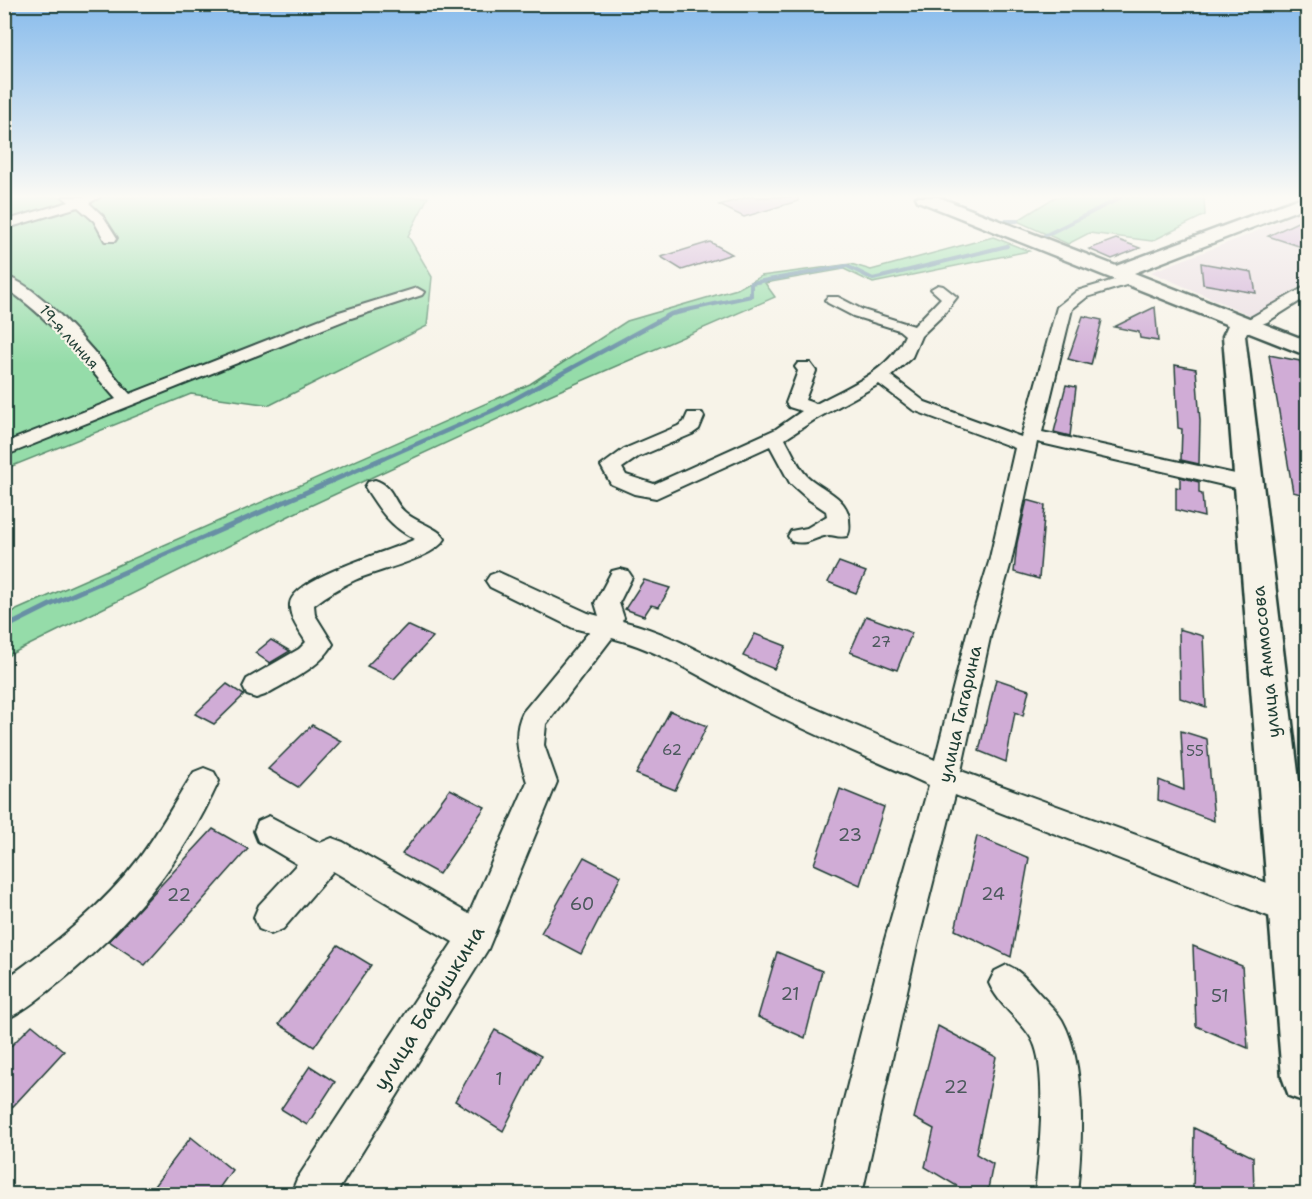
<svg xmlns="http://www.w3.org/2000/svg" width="1312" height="1199" font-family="'Shantell Sans',sans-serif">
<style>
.built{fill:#ebdee3}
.green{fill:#95dca9;stroke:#5a8c6e;stroke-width:1.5}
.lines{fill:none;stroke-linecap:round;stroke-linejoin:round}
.stream-far2{stroke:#678fa5;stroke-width:4}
.stream-far1{stroke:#678fa5;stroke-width:4.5}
.stream{stroke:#678fa5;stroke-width:5}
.building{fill:#d0acd6;stroke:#1f3d34;stroke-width:1.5}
.street-casing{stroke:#1f3d34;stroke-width:4}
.secondary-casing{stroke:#1f3d34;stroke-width:5}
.street{fill:#f7f3e8;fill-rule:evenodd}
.secondary{fill:#f7f3e8;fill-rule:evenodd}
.labels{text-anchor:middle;stroke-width:4.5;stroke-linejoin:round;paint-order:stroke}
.far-street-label{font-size:15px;fill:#1f3d34;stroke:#f7f3e8}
.number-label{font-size:15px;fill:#4b595c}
.street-label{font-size:18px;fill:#1f3d34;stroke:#f7f3e8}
.near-number-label{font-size:18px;fill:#4b595c}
.near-street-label{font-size:21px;fill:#1f3d34;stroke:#f7f3e8}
</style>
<rect width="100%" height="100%" fill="#f7f3e8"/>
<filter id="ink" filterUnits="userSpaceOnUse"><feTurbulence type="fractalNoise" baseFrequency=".0167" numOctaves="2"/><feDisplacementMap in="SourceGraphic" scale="12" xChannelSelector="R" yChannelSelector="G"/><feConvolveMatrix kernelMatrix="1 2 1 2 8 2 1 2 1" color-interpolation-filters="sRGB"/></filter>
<g filter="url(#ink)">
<!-- built -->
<path class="built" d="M1307 208V282L1252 316 1151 272 1248 235Z"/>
<!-- green -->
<g class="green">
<path d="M5 197H428L408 236 432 277 427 326 270 405 191 394 5 469Z"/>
<path d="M1055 197H1202L1204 199 1205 215 1152 241 1089 233 1068 244 1017 221Z"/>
<path d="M993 237 1029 251 873 283 844 269 765 283 775 297 545 397 299 511 5 657V615L530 384 627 321 737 289 761 276 851 264 871 270Z"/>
</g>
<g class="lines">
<!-- stream-far2 -->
<g class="stream-far2">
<path d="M945 199 1002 221H1017"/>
<path d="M1044 236 1122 197"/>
<path d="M678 312 751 296V283L847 266 873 279 1007 246"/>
</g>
<!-- stream-far1 -->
<path class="stream-far1" d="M380 460 496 409 671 314 685 311"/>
<!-- stream -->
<path class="stream" d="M4 628 52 604 384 458"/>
</g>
<!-- building -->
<g class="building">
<path d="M748 197H798V201L744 217 719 205Z"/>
<path d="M1308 217V249L1268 236Z"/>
<path d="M1116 239 1140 248 1112 259 1089 249Z"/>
<path d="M710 242 732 254 682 270 661 257Z"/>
<path d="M1201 263 1252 272 1256 293 1203 284Z"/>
<path d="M1155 307 1158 341 1140 338 1139 332 1114 327Z"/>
<path d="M1083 316 1102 320 1091 365 1068 359Z"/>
<path d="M1269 355 1300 361 1308 395V496L1293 492Z"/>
<path d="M1175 365 1196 369 1200 421 1199 464 1181 460 1182 429 1178 428Z"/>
<path d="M1066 385 1076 387 1070 436 1054 432Z"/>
<path d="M1180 477 1199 482V493L1202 494 1204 517 1176 510V487L1180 488Z"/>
<path d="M1027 500 1045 505 1039 579 1014 572 1017 543Z"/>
<path d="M839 562 866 572 856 593 828 582Z"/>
<path d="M644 580 670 588 659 607 651 605 644 616 625 609Z"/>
<path d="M866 616 912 633 897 670 850 652Z"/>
<path d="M407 625 433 637 394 679 367 666Z"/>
<path d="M1179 629 1203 636 1206 707 1180 698Z"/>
<path d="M755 634 786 646 774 669 743 656Z"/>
<path d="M271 640 290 651 270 663 255 653Z"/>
<path d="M996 679 1029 690 1023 716 1015 712 1006 762 979 751Z"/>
<path d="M227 684 244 695 214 724 195 714Z"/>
<path d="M670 711 707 726 675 790 636 774Z"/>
<path d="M312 725 341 741 298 787 268 769Z"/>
<path d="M1181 731 1207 739 1214 821 1158 800 1159 780 1184 790Z"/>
<path d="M450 789 485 807 439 874 402 854Z"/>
<path d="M840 789 884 807 860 885 814 864Z"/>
<path d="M213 829 248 849 145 965 109 941Z"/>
<path d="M977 836 1029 858 1011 957 955 930Z"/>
<path d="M584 857 621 876 581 954 541 933Z"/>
<path d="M338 945 371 965 314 1047 279 1024Z"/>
<path d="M1193 946 1242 966 1248 1048 1196 1026Z"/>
<path d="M777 952 822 971 805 1038 758 1017Z"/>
<path d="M32 1025 64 1051 4 1116V1053Z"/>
<path d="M938 1026 996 1057 976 1154 993 1164 987 1194H970L925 1167 934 1129 914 1118Z"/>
<path d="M495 1030 541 1056 503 1131 455 1101Z"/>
<path d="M310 1066 335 1082 307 1125 281 1109Z"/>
<path d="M1194 1128 1253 1157 1254 1194H1193Z"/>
<path d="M191 1137 232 1170 215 1194H148Z"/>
</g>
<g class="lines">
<!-- street casing -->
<g class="street-casing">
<g id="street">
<path d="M63 197H100L89 203 103 216 117 238 115 241H105L94 221 78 207 4 229V221L69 202Z"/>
<path d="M1131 275 1138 279 1136 282 1087 297 1072 309 1042 432 1249 477 1256 479 1259 484 1256 489 1249 491 1037 442 1011 562 991 633 961 771 1303 896 1308 908 1303 920 1291 925 955 795 917 946 862 1194H820L883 946 929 785C866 756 802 730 741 698 698 676 659 650 612 638L546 724 544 745 557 782 488 949 336 1194H291L297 1179 453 942 333 871 283 929 271 934 259 929 254 917 259 905 297 864 258 841 254 831 258 821 269 816 320 843 332 838 343 842 469 914 527 782C520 758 511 736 523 712L589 632 573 628 490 587 486 581 490 575 498 572 588 613 599 616 595 603 612 571 620 569 628 571 632 577 619 603 624 618 622 621C672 633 714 660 759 683 817 711 877 734 935 760L967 633 989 562 1015 448 913 410 879 384 814 420 785 439C792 451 798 467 807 476 822 490 846 496 849 518 849 525 851 530 847 536 839 538 834 535 829 535 814 537 809 546 791 541L788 536 791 531 807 528 827 516 826 511 808 499 790 483 770 446 656 498 634 494 611 484 601 466 624 449 678 426 684 422 688 413H702L704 417 699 429 692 434 638 457 622 468 626 475 654 484 776 429 802 411 789 407 786 403 798 371 795 367 798 363H810L816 371 805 400 816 404C849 386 890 371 905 335L899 330 853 316 828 303 825 300 828 297H838L863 310 914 326 941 298 931 289 938 285 943 286 957 297 944 314 921 336 912 357 891 376 925 402 1021 437 1057 307 1077 291Z"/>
<path d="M4 276C43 285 103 363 130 394L336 313 417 288 424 292 422 295 348 319 4 456V443L116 399C81 359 49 316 4 287Z"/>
<path d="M1308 285V296L1267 322 1246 330 1238 325Z"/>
<path d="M375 480C394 486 392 502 406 513 417 523 438 527 445 539 433 559 377 570 355 580 340 587 327 595 314 605L315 615 333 644C320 668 288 681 265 695L256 698 247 695 243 687 247 679 299 649 306 642C299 630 289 618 290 604 293 577 392 551 415 539 390 527 379 509 365 487L368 482Z"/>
<path d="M204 768 214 772 219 781C181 864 131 924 61 981 43 995 25 1011 4 1020V980C54 945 103 906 140 857 160 830 176 800 194 772Z"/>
<path d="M1007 965C1021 971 1028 981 1038 992 1046 1001 1056 1010 1062 1020 1087 1065 1082 1144 1077 1194H1035C1039 1158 1047 1079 1035 1046 1028 1025 999 1007 989 983L995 971Z"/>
</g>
</g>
<!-- secondary casing -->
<g class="secondary-casing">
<path id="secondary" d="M916 197H938L1116 266 1302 197H1308V206L1134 273 1308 341V356L1247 332 1245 336 1308 855V1103L1289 1096 1282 1077 1223 336 1228 325 918 201Z"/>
</g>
<!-- street -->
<use href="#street" class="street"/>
<!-- secondary -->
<use href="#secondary" class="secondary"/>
</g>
</g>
<!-- sky -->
<linearGradient id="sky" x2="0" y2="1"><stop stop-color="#87bbec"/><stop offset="0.54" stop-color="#fbfaf5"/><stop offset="1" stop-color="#fbfaf5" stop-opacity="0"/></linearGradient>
<rect width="1312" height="364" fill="url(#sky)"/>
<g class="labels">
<!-- far-street labels -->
<g class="far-street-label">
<text transform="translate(69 337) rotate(48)" y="5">19-я линия</text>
</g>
<!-- number labels -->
<g class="number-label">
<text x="881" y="647">27</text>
<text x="672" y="755">62</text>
<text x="1195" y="756">55</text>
</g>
<!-- street labels -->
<g class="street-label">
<text transform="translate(1266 662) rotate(-96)" y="6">улица Аммосова</text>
<text transform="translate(960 714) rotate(-77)" y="6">улица Гагарина</text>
</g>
<!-- near-number labels -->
<g class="near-number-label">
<text x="850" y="841">23</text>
<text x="993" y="900">24</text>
<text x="179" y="901">22</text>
<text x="582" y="910">60</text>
<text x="790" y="1000">21</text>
<text x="1220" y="1002">51</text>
<text x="499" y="1085">1</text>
<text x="956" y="1093">22</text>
</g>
<!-- near-street labels -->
<g class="near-street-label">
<text transform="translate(429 1008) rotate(-58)" y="7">улица Бабушкина</text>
</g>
</g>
<!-- margin -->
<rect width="1312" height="1199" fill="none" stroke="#f7f3e8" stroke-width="24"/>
<rect x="12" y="12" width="1288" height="1175" fill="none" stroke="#1f3d34" stroke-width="2" filter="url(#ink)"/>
</svg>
